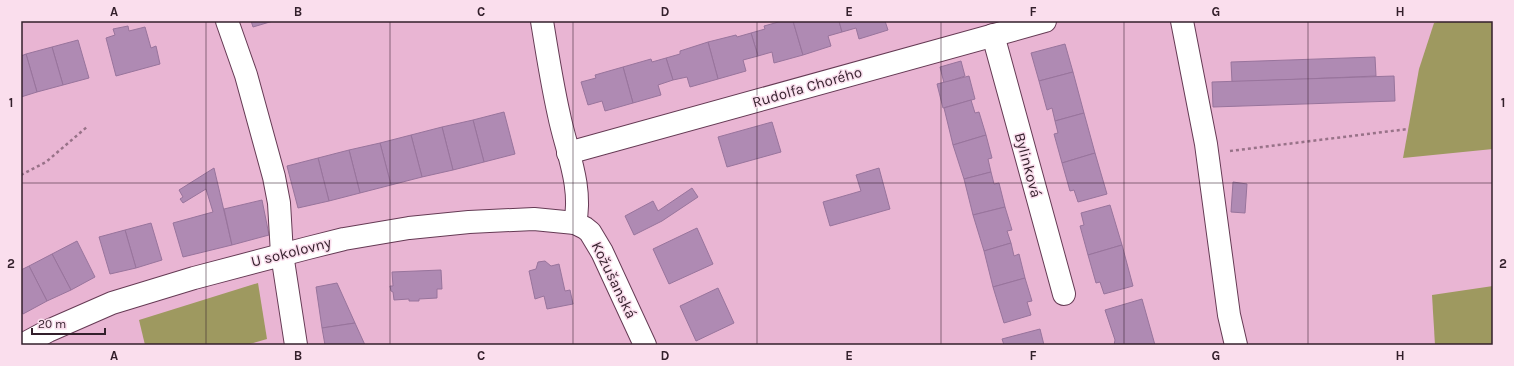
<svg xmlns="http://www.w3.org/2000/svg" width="1514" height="366" font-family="Karla,sans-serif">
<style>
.green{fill:#9e9960}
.building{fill:#af8ab3;stroke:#98749c}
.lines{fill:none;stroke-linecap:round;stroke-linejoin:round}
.minor-casing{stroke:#653a54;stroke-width:24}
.path{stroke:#987288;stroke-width:2.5;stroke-dasharray:3 3;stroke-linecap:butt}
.minor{stroke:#fff;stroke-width:22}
.grid{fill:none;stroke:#331f2b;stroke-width:1;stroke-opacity:0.55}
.labels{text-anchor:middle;stroke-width:3;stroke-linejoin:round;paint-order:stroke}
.street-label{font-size:15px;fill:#331f2b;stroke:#fadeed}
.neatline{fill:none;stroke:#331f2b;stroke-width:1.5}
.grid-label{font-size:13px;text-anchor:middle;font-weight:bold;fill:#331f2b}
</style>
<rect width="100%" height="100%" fill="#e9b5d3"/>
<!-- green -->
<g class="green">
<path d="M1441 21H1493V149L1403 158 1419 69 1434 23Z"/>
<path d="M258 283 267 339 246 345H145L139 320Z"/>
<path d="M1493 286V345H1435L1432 295Z"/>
</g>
<!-- building -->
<g class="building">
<path d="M251 21H273L253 27Z"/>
<path d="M782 21H793L803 55 774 63 772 52 758 56 751 33 765 29 764 26Z"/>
<path d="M793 21H839L842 32 828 36 831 46 803 55Z"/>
<path d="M839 21H885L888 30 859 39 856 28 842 32Z"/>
<path d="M128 26 129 31 145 27 151 48 156 46 160 64 116 76 106 38 115 35 113 29Z"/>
<path d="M751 33 758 56 743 60 746 71 718 79 708 42 736 35 737 37Z"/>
<path d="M78 40 89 78 63 85 52 47Z"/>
<path d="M708 42 718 79 690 87 687 77 673 80 666 58 680 54V51Z"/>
<path d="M1065 44 1073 72 1039 81 1031 53Z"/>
<path d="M52 47 63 85 37 92 26 54Z"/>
<path d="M26 54 37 92 21 97V56Z"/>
<path d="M1375 57 1376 76 1232 82 1231 62Z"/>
<path d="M666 58 673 80 658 85 661 95 633 103 623 67 651 59 652 62Z"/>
<path d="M961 61 965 76 944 83 940 67Z"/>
<path d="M623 67 633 103 605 111 602 101 588 105 581 82 596 78 595 75Z"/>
<path d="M1073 72 1084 113 1055 121 1052 108 1047 110 1039 81Z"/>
<path d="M969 76 975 99 943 108 937 84Z"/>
<path d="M1394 76 1395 101 1213 107 1212 82Z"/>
<path d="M971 100 975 113 979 112 986 135 953 145 944 108Z"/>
<path d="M504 112 515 154 484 162 473 120Z"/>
<path d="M1084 113 1095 153 1062 163 1054 134 1058 133 1055 121Z"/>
<path d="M473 120 484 162 453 170 442 127Z"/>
<path d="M772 122 781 152 727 167 718 137Z"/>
<path d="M442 127 453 170 422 177 411 135Z"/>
<path d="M411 135 422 177 391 185 380 143Z"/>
<path d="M986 135 992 158 988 159 991 172 964 179 953 145Z"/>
<path d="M380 143 391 185 360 193 349 150Z"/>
<path d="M349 150 360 193 329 201 318 158Z"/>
<path d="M1095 153 1107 194 1078 202 1074 190 1070 191 1062 163Z"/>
<path d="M318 158 329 201 298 208 287 166Z"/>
<path d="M214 168 232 245 183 257 173 223 213 212 206 189 183 203 180 199 183 197 179 190Z"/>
<path d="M879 168 890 209 830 226 823 202 861 191 856 175Z"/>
<path d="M991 172 994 184 999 183 1005 207 973 215 964 179Z"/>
<path d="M1233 182 1247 184 1245 213 1231 212Z"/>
<path d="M692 188 698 197 662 221 634 235 625 216 653 201 658 211Z"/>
<path d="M262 200 269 235 232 245 224 209Z"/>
<path d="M1110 205 1122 245 1088 255 1080 226 1084 225 1081 213Z"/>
<path d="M1005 207 1012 230 1007 231 1011 243 984 251 973 215Z"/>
<path d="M151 223 162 260 136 268 125 230Z"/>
<path d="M697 228 713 264 669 284 653 249Z"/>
<path d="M125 230 136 268 110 274 99 237Z"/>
<path d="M77 241 95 277 71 290 52 254Z"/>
<path d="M1011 243 1014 256 1019 254 1025 278 993 287 984 251Z"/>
<path d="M1122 245 1133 286 1104 294 1100 282 1096 283 1088 255Z"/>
<path d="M52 254 71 290 47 301 29 266Z"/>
<path d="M545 261 551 266 559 264 565 291 570 290 573 304 547 309 544 296 535 299 529 271 536 269 538 262Z"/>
<path d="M29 266 47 301 23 314 21 310V270Z"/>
<path d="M441 270 442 289H437V298L419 299V301H409V299L394 300 393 292 391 291 390 286H393L392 272Z"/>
<path d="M1025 278 1032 301 1027 302 1031 315 1004 323 993 287Z"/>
<path d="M337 283 355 323 322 328 316 287Z"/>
<path d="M718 288 734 323 696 341 680 306Z"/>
<path d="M1142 299 1155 345H1114L1115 340 1105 310Z"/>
<path d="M355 323 365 345H325L322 328Z"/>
<path d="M1040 329 1044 345H1004L1002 339Z"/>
</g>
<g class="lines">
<!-- minor casing -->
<g class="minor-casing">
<g id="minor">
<path d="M227 21 246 75 274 177 279 203 282 254 296 345"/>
<path d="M542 21C547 52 552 84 559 115 566 150 583 186 575 223"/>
<path d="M1182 21 1206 144 1229 315 1236 345"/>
<path d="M993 35 1064 294"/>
<path d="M568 153 1045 21"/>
<path d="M22 345 48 331 112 303 194 278 308 248 344 239 409 228 469 222 534 219 575 223 585 228 590 232 602 252 645 345"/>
</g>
</g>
<!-- path -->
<g class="path">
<path d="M1230 151 1408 129"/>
<path d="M21 175 46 162 88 126"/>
</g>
<!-- minor -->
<use href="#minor" class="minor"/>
</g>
<!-- grid -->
<path class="grid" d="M206 21V345M390 21V345M573 21V345M757 21V345M941 21V345M1124 21V345M1308 21V345M21 183H1493"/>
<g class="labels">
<!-- street labels -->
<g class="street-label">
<text transform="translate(807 87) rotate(-16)" y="5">Rudolfa Chorého</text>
<text transform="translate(1028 165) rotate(75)" y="5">Bylinková</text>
<text transform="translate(291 252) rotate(-14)" y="5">U sokolovny</text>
<text transform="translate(614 280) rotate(64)" y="5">Kožušanská</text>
</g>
</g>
<!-- border -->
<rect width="1514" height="366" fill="none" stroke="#fadeed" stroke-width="44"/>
<!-- scale -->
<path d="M32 328v6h73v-6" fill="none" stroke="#331f2b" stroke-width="2"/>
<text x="38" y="328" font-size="12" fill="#331f2b" stroke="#fadeed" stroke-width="3" paint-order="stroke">20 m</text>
<rect x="22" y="22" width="1470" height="322" class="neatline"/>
<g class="grid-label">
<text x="114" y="16">A</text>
<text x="298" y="16">B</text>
<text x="481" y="16">C</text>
<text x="665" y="16">D</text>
<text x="849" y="16">E</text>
<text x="1033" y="16">F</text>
<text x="1216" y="16">G</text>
<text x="1400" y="16">H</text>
<text x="11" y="107">1</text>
<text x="1503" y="107">1</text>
<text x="11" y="268">2</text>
<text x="1503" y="268">2</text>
<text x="114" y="360">A</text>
<text x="298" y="360">B</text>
<text x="481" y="360">C</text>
<text x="665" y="360">D</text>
<text x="849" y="360">E</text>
<text x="1033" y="360">F</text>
<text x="1216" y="360">G</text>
<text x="1400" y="360">H</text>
</g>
</svg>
